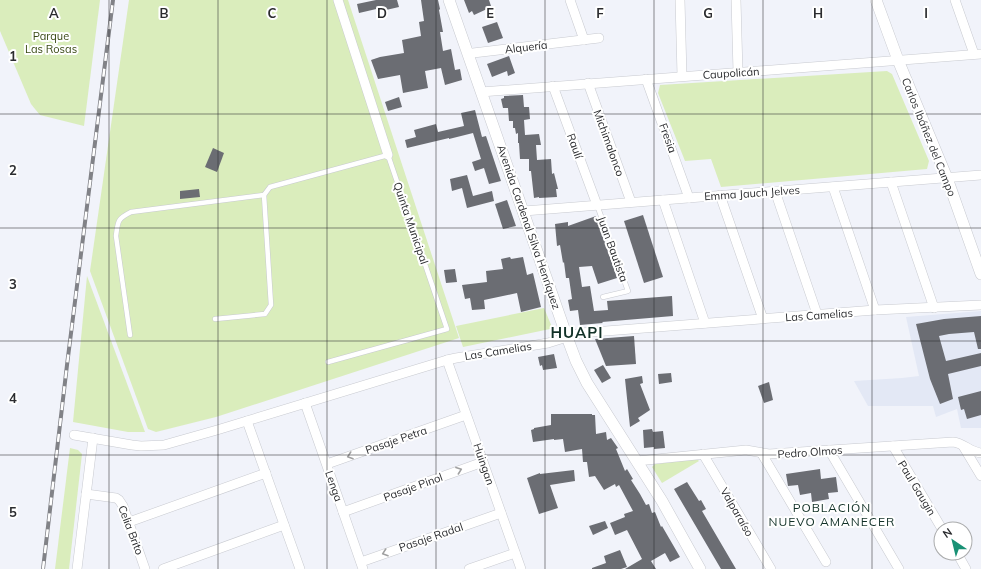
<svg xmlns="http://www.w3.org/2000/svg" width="981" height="569" font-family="Mulish,sans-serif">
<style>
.built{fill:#e3e8f5}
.green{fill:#daedbc}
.building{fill:#6b6d73}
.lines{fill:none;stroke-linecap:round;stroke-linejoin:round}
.service-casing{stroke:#c8cad0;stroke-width:5.5}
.minor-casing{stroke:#c8cad0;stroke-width:10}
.tertiary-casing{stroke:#c8cad0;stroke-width:12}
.service{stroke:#fff;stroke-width:4.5}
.minor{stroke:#fff;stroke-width:9}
.tertiary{stroke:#fff;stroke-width:11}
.rail-casing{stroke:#818287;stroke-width:4}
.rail{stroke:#fff;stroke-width:2.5;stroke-dasharray:8;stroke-linecap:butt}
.oneway{stroke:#a0a0a1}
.grid{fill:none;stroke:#2b2c2f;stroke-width:1;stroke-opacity:0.55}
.labels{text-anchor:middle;stroke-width:4;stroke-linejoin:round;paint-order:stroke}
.park-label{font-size:11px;fill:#384813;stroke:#fff}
.street-label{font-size:11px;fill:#2b2c2f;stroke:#fff}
.neighbourhood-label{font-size:12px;letter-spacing:1px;fill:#113027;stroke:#fff}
.district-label{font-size:15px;font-weight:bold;letter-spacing:1px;fill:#113027;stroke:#fff}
.grid-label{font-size:13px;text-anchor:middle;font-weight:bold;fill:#2b2c2f;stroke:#fff;stroke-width:4;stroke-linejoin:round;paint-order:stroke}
</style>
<rect width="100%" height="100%" fill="#f1f3fa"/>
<!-- built -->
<path class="built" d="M981 311V428H961L957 409 936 417 933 406H868L854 381 902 378 919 376 906 317Z"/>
<!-- green -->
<g class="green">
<path d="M0 0H100L84 126 40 115 35 109 31 104 0 31Z"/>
<path d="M129 0H348L459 338 216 417 156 432 148 429 90 271Z"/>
<path d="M887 71 892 74 929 161 927 169 721 187 711 159 685 161 658 93 660 85Z"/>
<path d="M87 276 145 432H128L73 422Z"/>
<path d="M544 308 552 327 550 329 463 347 456 326Z"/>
<path d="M70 448 78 450 82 454 69 569H55Z"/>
<path d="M697 459 699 461 662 483 652 467 655 464Z"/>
</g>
<!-- building -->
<g class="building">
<path d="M376 0H397L399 7 386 10 385 7 359 13 357 4Z"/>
<path d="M421 0H438L440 9 439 10 443 32H440L443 51 451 49 455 70 460 69 462 80 445 85 441 68 425 71 428 88 403 93 400 75 378 79 371 60 380 57 404 53 402 40 421 36 419 22 424 21Z"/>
<path d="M464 0H489L491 6 487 7V9L474 15 472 11 469 13Z"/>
<path d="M497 22 503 38 488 43 482 27Z"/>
<path d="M509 56 515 73 508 76 507 71 492 77 487 64Z"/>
<path d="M523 95 524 107H529L530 119 524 120 525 135 539 134 541 145H536L537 160 551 159 552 174 554 173 558 189H556L557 197 539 198V197L534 198 531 171H529V159H520L519 143H518V133L516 134 515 128H513V121H509L508 108H503L501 99 504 98V96Z"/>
<path d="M399 97 402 107 388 111 385 102Z"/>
<path d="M475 110 482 137 486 136 501 181 489 184 484 168 475 171 472 162 481 159 473 133 449 139V138L407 148 405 140 416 137 414 130 436 124 438 132 464 126 461 113Z"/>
<path d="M213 148 224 153 217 172 205 167Z"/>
<path d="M467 175 473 196 492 191 494 201 467 208 462 188 452 191 450 179Z"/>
<path d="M199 189 200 197 180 199V191Z"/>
<path d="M507 200 516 226 503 229 495 204Z"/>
<path d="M643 215 663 277 644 283 624 221Z"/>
<path d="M596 216 617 278 598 284 592 266 579 267 582 287 590 286 594 311 608 310 607 301 672 296 673 316 602 322 603 323 580 325 578 310 570 311 568 300 572 299 569 278H566L564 262 563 263 560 245 557 246 555 224 568 222V226Z"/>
<path d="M510 257 511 259 523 257 527 275 533 273 541 307 521 312 517 293 484 300 485 309 472 310 470 298 465 299 462 285 487 282 486 271 503 269 501 259Z"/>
<path d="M455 269 457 282 446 283 444 270Z"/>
<path d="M981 316V349H978L974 332 949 334 939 336 946 361 981 353V366L948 374 953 399 940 404 930 379 916 324 944 319Z"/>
<path d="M634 336 636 364 606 366 595 339Z"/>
<path d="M554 354 557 368 543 370 542 365 540 366 538 357Z"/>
<path d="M603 365 611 378 602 383 594 370Z"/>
<path d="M671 373 672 382 659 384 658 374Z"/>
<path d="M642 376 643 383 640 384 650 410 638 418 640 421 630 427 625 379Z"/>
<path d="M769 382 773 400 764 403 758 386Z"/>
<path d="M981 391V415L967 419 964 409 961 410 958 397Z"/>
<path d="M551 414H592V415H595L596 434 606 432 607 440 611 438 618 448 616 449 625 471 627 469 633 479 631 480 640 494 646 505 649 504 652 513 655 512 661 527 662 526 680 557 670 562 665 553 651 561 656 569H625L642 559 627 530 615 535 610 523 625 517 624 514 633 511 619 485 616 487 615 484 604 490 595 476 589 477 587 462H583L582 449 565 452 563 439 554 440V439L533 442 531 430 534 429V428L551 425Z"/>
<path d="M652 429 653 432 663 431 665 448 654 449V447L644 448 643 430Z"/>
<path d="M820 469 821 479 836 477 838 492 828 493 829 499 812 502 811 493 800 495 798 485 788 486 786 474Z"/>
<path d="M574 470 575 481 550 485 558 508 539 514 527 478 540 473V474Z"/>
<path d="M687 482 699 501 701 500 706 509 702 511 736 569H721L674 489Z"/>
<path d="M605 521 608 528 593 535 589 526Z"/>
<path d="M620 550 627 567 621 569H592V568L606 563 604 556Z"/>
</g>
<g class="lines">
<!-- service casing -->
<g class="service-casing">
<g id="service">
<path d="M597 205 628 291 603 297"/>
<path d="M215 319 265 314 271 305 264 195 270 187 388 155 447 329 328 362"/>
<path d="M130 335 116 236C118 221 117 219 131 212L264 195"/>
</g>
</g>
<!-- minor casing -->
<g class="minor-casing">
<g id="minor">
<path d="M338 0 388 155"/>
<path d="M570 0 584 40"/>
<path d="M680 0 682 76"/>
<path d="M736 0 738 72"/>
<path d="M955 0 974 54"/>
<path d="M468 54 473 53 599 38"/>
<path d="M646 79 689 198"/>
<path d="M588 83 631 202"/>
<path d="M553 86 597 205"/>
<path d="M481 92 981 54"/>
<path d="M891 182 934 308"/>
<path d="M833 187 875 310"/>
<path d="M775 191 817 314"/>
<path d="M720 195 763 319"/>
<path d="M663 200 705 323"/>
<path d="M524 211 981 175"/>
<path d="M447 360 521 569"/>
<path d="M305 403 363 569"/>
<path d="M247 421 300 569"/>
<path d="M74 435 132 445 141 446 164 445 217 430 447 360 456 358 548 343 580 333 875 310 981 305"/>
<path d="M893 446 942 529"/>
<path d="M963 446 981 476"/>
<path d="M829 450 899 569"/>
<path d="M703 454 771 569"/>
<path d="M762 454 826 562"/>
<path d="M637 461 746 450 769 454 953 442C964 443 970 452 981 453"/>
<path d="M327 464 466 415"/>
<path d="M86 494 116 498 119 500 123 506 145 569"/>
<path d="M343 512 483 462"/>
<path d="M129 522 266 473"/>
<path d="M957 553 966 569"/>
<path d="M361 562 501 513"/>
<path d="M77 569 93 438"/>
<path d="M163 569 284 525"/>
<path d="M469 569 515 553"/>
</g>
</g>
<!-- tertiary casing -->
<g class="tertiary-casing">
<g id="tertiary">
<path d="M449 0 567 337 576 361 587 383 662 501 700 569"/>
<path d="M876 0 898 60 947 178 981 274"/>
</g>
</g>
<!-- service -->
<use href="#service" class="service"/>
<!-- minor -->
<use href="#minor" class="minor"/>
<!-- tertiary -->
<use href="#tertiary" class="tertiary"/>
<!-- rail casing -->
<g class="rail-casing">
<path id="rail" d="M43 569 67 365 113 0"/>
</g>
<!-- rail -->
<use href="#rail" class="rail"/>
</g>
<!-- one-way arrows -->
<defs><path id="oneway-chevron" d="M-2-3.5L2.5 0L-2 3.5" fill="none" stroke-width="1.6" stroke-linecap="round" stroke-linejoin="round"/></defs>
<g class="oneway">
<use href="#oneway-chevron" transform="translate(350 456) rotate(161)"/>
<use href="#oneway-chevron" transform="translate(459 470) rotate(-20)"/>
<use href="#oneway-chevron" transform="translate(385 553) rotate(161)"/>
</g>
<!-- grid -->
<path class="grid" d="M109 0V569M218 0V569M327 0V569M436 0V569M545 0V569M654 0V569M763 0V569M872 0V569M0 114H981M0 228H981M0 341H981M0 455H981"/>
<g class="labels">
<!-- park labels -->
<g class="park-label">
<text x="51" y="40">Parque<tspan x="51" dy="13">Las Rosas</tspan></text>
</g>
<!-- street labels -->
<g class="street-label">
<text transform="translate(526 47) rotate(-7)" y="4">Alquería</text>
<text transform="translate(731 73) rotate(-4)" y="4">Caupolicán</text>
<text transform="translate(929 137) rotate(68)" y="4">Carlos Ibáñez del Campo</text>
<text transform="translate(668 138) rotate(70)" y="4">Fresia</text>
<text transform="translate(609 143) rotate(70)" y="4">Michimalonco</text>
<text transform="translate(575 146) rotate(70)" y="4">Raulí</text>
<text transform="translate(752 193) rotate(-4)" y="4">Emma Jauch Jelves</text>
<text transform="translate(411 223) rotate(71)" y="4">Quinta Municipal</text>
<text transform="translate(529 227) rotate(71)" y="4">Avenida Cardenal Silva Henríquez</text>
<text transform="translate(613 249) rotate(70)" y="4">Juan Bautista</text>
<text transform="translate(819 315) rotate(-4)" y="4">Las Camelias</text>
<text transform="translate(498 351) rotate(-9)" y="4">Las Camelias</text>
<text transform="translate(396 440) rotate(-19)" y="4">Pasaje Petra</text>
<text transform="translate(810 452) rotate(-4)" y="4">Pedro Olmos</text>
<text transform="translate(484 464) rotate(71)" y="4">Huingan</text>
<text transform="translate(334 486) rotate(71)" y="4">Lenga</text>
<text transform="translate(413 487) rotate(-20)" y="4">Pasaje Pinol</text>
<text transform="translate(917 488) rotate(59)" y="4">Paul Gaugin</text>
<text transform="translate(737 512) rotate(60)" y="4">Valparaíso</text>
<text transform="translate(131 530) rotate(69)" y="4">Celia Brito</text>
<text transform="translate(431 537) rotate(-19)" y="4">Pasaje Radal</text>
</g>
<!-- neighbourhood labels -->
<g class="neighbourhood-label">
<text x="832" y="512">POBLACIÓN<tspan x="832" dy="14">NUEVO AMANECER</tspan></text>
</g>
<!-- district labels -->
<g class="district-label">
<text x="577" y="338">HUAPI</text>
</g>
</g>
<g class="grid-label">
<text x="54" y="18">A</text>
<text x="164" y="18">B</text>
<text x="272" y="18">C</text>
<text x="382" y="18">D</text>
<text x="490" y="18">E</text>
<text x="600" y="18">F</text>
<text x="708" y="18">G</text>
<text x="818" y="18">H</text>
<text x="926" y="18">I</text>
<text x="13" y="61">1</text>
<text x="13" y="175">2</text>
<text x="13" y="289">3</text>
<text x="13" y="403">4</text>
<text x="13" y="517">5</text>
</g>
<!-- north arrow -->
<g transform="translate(953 541) rotate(325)"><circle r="19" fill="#ffffff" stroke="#aaabac"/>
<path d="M0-3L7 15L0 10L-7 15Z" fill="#199175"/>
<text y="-6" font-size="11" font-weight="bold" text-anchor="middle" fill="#2b2c2f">N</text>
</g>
</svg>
